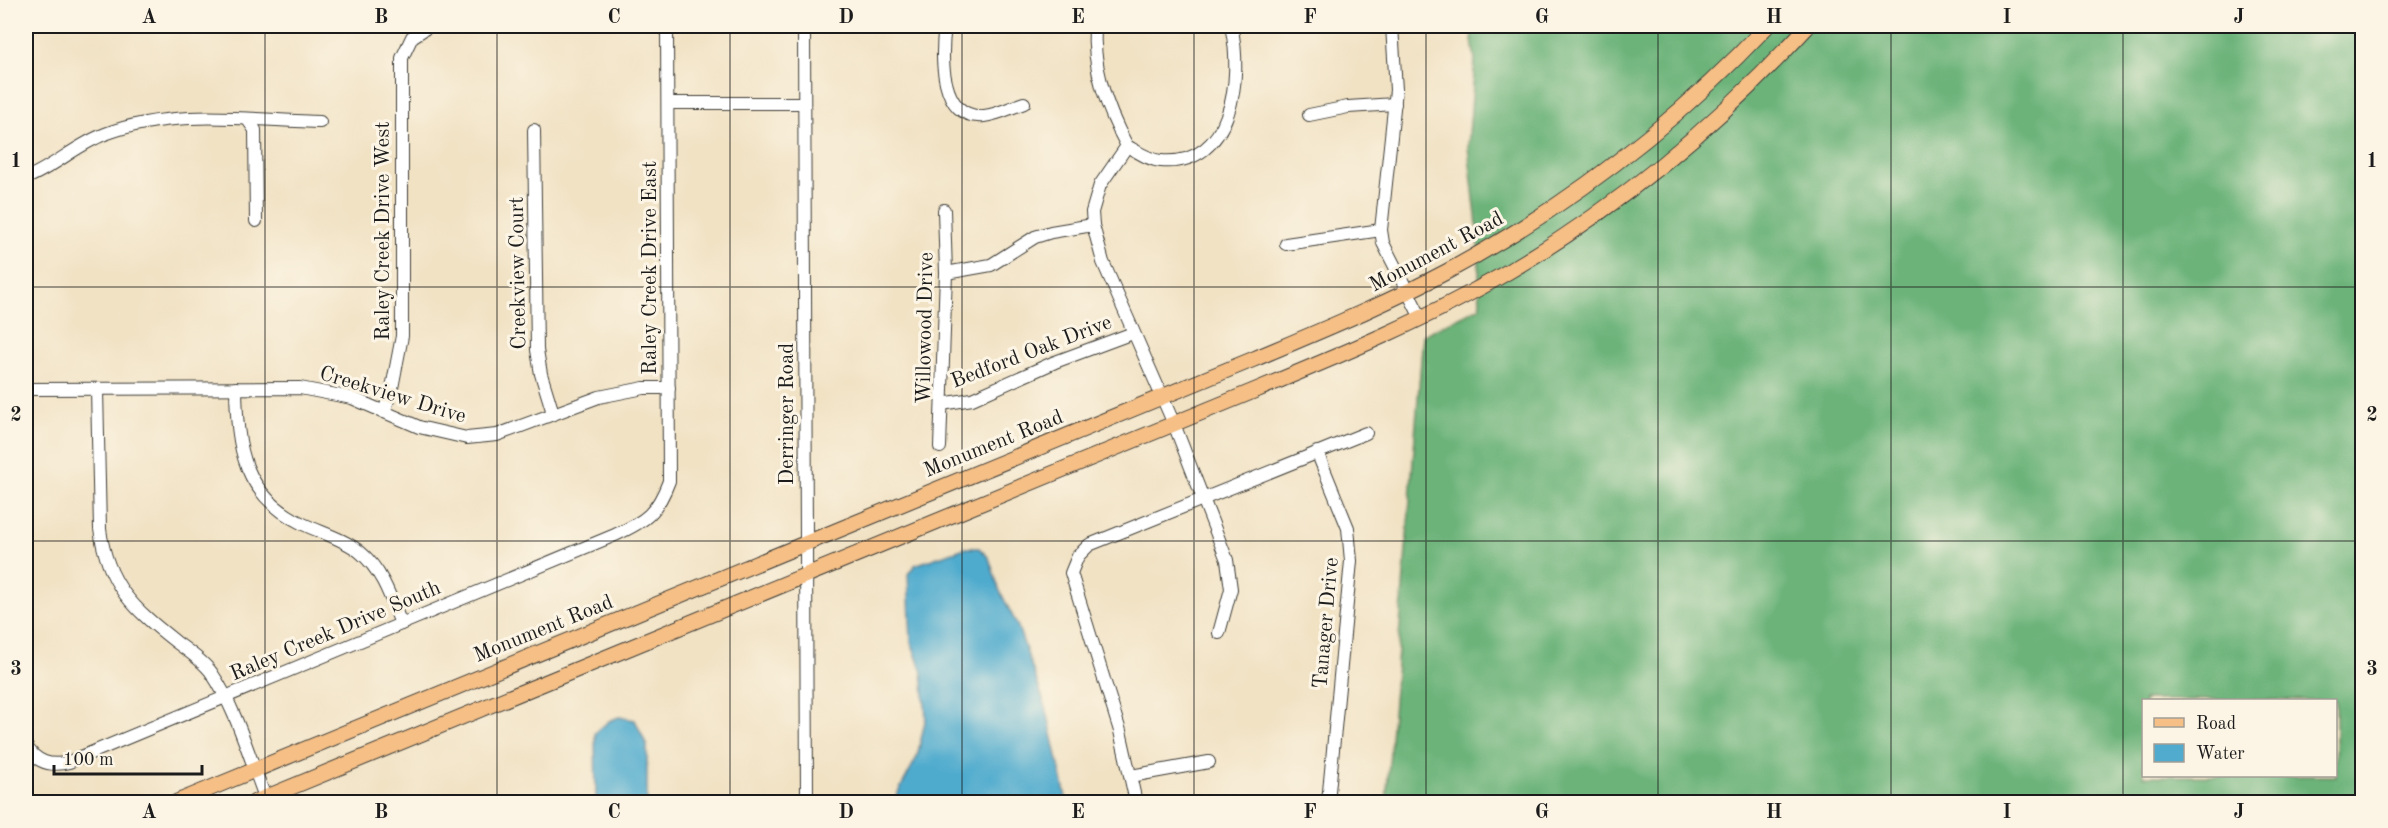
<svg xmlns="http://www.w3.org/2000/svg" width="2388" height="828" font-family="'Old Standard TT',serif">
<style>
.forest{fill:#6cb379;stroke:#44684a;stroke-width:1.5;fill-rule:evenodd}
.water{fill:#50abce;stroke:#366475;stroke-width:1.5}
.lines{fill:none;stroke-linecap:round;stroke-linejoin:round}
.minor-casing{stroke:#3c3a35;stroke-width:14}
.major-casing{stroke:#3c3a35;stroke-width:17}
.minor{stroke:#fff;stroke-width:12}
.major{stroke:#f5bf86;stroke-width:15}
.grid{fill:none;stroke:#1c1c1c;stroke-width:1.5;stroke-opacity:0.55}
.labels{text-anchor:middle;stroke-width:6;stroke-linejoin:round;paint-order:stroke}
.street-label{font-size:21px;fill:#1c1c1c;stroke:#fcf5e5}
.neatline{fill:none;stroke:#1c1c1c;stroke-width:2}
.grid-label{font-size:20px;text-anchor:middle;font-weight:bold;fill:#1c1c1c}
</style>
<rect width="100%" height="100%" fill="#fcf5e5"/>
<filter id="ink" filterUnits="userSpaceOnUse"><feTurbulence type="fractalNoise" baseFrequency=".0167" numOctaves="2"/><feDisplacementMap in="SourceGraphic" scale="12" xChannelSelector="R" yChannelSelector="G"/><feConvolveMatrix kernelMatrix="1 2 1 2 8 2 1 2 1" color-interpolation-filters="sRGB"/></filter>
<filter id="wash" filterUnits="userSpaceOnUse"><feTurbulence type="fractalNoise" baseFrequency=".008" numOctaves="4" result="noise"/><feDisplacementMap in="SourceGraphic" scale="24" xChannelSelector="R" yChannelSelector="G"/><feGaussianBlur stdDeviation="1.35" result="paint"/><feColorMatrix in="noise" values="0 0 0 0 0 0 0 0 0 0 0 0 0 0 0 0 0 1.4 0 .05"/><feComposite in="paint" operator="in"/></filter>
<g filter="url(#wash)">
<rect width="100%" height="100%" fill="#f1e2c4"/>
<!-- forest -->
<path class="forest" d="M1470 26H2362V802H1386L1423 335 1480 307 1478 233 1468 147 1475 60ZM2144 700H2336V776H2144Z"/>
<!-- water -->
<g class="water">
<path d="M965 548H979L989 558 999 589 1018 627 1047 711 1067 802H893L917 757 926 717 922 672 911 641 908 574 915 565Z"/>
<path d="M619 717 635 720 647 746V802H596L595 733 609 721Z"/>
</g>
</g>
<g filter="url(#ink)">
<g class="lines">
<!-- minor casing -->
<g class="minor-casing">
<g id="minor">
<path d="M804 26 807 802"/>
<path d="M945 26C941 55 939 120 984 116 997 115 1012 107 1024 103"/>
<path d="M1095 26C1092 69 1107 109 1127 146"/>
<path d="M1392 26 1396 90 1381 230 1383 243 1421 318"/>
<path d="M668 103H804"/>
<path d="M1309 115 1348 107 1395 104"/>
<path d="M248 120 255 130 256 221"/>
<path d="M534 130 537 350 541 374 553 413"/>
<path d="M1127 146 1100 185 1092 212 1093 225 1103 262 1174 424 1227 560 1231 589 1219 633"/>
<path d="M1127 146C1138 152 1149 160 1161 161 1233 167 1243 76 1231 26"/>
<path d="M26 178C54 167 76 145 105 134 173 108 250 120 320 122"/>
<path d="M1286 244 1381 230"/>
<path d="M946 273 991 265 1035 237 1051 232 1093 225"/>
<path d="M236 388C237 448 243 495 303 524 322 533 344 539 360 552 382 570 391 598 401 624"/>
<path d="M26 389 300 388 352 398 419 427 467 438 497 435 599 397 644 388H669"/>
<path d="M97 389 100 529C107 585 134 609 176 642 188 651 202 660 211 672 237 710 250 760 267 802"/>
<path d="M942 404 972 399 1055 362 1133 333"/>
<path d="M384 412 392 388 402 336V58L412 37 429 26"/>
<path d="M940 447 946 273 944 210"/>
<path d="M1317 452 1348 528 1351 561 1328 802"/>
<path d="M26 746C36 762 50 767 69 762L615 535C646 521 657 513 669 481L667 26"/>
<path d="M1131 776 1209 762"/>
<path d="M1136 802 1120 731 1071 573 1078 556 1089 545 1366 433"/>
</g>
</g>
<!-- major casing -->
<g class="major-casing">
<g id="major">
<path d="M177 802 1254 359C1320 331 1386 304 1448 271 1567 207 1675 124 1767 26"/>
<path d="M255 802 1256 390C1343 354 1430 318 1511 270 1621 205 1722 120 1808 26"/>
</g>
</g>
<!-- minor -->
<use href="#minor" class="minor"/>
<!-- major -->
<use href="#major" class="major"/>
</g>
</g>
<!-- grid -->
<path class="grid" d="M265 26V802M497 26V802M730 26V802M962 26V802M1194 26V802M1426 26V802M1658 26V802M1891 26V802M2123 26V802M26 287H2362M26 541H2362"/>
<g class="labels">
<!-- street labels -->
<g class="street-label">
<text transform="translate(382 231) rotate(-90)" y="7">Raley Creek Drive West</text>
<text transform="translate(1436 251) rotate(-28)" y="7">Monument Road</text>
<text transform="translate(649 268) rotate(-90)" y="7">Raley Creek Drive East</text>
<text transform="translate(517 273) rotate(-91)" y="7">Creekview Court</text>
<text transform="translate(924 328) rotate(-89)" y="7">Willowood Drive</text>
<text transform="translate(1031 351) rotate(-21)" y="7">Bedford Oak Drive</text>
<text transform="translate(393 394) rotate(17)" y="7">Creekview Drive</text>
<text transform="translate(786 414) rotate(-90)" y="7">Derringer Road</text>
<text transform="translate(993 443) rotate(-22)" y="7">Monument Road</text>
<text transform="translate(1325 623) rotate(-85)" y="7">Tanager Drive</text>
<text transform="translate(543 628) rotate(-22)" y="7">Monument Road</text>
<text transform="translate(335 630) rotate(-23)" y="7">Raley Creek Drive South</text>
</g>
</g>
<!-- margin -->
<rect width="2388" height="828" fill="none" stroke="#fcf5e5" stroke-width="66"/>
<!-- legend -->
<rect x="2142" y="699" width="195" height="78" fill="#fcf5e5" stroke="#a29e95" stroke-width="1.5"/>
<rect x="2154" y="718" width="30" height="9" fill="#f5bf86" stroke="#a29e95" stroke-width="1.5"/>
<text x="2196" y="729" font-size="18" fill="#1c1c1c">Road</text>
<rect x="2154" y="744" width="30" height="18" fill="#50abce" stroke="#a29e95" stroke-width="1.5"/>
<text x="2196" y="759" font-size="18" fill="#1c1c1c">Water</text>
<!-- scale -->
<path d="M54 765v9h148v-9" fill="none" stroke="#1c1c1c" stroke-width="3"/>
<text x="63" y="765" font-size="18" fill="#1c1c1c" stroke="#fcf5e5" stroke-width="4.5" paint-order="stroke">100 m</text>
<rect x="33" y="33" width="2322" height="762" class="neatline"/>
<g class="grid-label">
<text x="149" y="23">A</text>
<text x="381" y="23">B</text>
<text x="614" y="23">C</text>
<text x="846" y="23">D</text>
<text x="1078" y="23">E</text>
<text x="1310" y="23">F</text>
<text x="1542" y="23">G</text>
<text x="1774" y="23">H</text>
<text x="2007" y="23">I</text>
<text x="2239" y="23">J</text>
<text x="16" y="167">1</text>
<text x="2372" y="167">1</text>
<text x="16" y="421">2</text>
<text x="2372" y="421">2</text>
<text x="16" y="675">3</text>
<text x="2372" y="675">3</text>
<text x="149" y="818">A</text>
<text x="381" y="818">B</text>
<text x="614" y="818">C</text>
<text x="846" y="818">D</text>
<text x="1078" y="818">E</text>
<text x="1310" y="818">F</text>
<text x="1542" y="818">G</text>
<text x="1774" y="818">H</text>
<text x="2007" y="818">I</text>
<text x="2239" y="818">J</text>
</g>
</svg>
